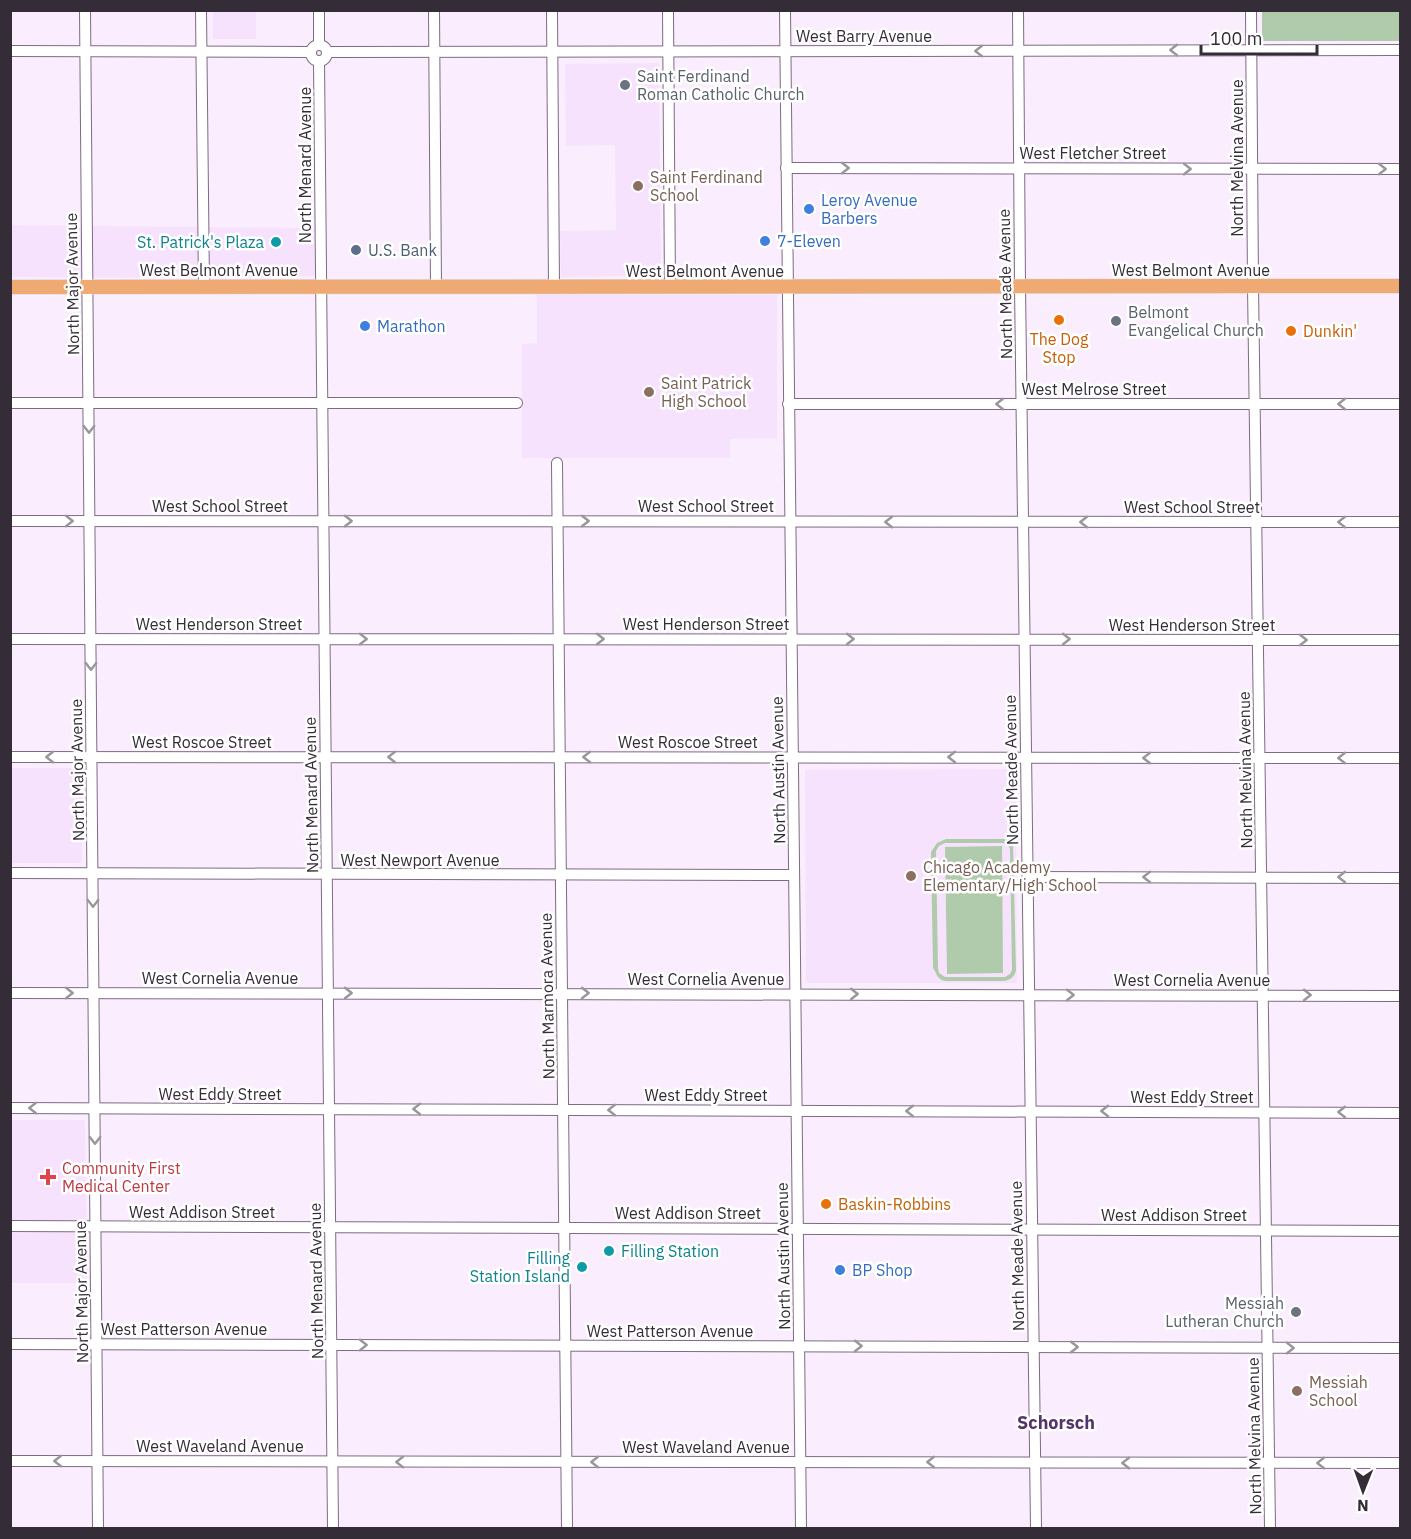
<svg xmlns="http://www.w3.org/2000/svg" width="1411" height="1539" font-family="'IBM Plex Sans',sans-serif">
<style>
.built{fill:#f7e2fd}
.green{fill:#b0cbab;fill-rule:evenodd}
.lines{fill:none;stroke-linecap:round;stroke-linejoin:round}
.minor-casing{stroke:#7e6b83;stroke-width:12}
.major-casing{stroke:#d6d5d7;stroke-width:15}
.minor{stroke:#fff;stroke-width:10}
.major{stroke:#efa972;stroke-width:14}
.oneway{stroke:#9a969b}
.worship-dot{fill:#6b7280;stroke:#fff;stroke-width:2}
.education-dot{fill:#8d6e63;stroke:#fff;stroke-width:2}
.shop-dot{fill:#3f7fe0;stroke:#fff;stroke-width:2}
.culture-dot{fill:#0f9aa8;stroke:#fff;stroke-width:2}
.service-dot{fill:#5c6f8a;stroke:#fff;stroke-width:2}
.food-dot{fill:#e8710a;stroke:#fff;stroke-width:2}
.health-dot{fill:#e0444e;stroke:#fff;stroke-width:2}
.labels{text-anchor:middle;stroke-width:5;stroke-linejoin:round;paint-order:stroke}
.street-label{font-size:16px;fill:#342c37;stroke:#fff}
.worship-label{font-size:16px;fill:#5b616d;stroke:#fff;text-anchor:start}
.education-label{font-size:16px;fill:#785e54;stroke:#fff;text-anchor:start}
.shop-label{font-size:16px;fill:#366cbe;stroke:#fff;text-anchor:start}
.culture-label{font-size:16px;fill:#0d838f;stroke:#fff;text-anchor:end}
.service-label{font-size:16px;fill:#4e5e75;stroke:#fff;text-anchor:start}
.food-label{font-size:16px;fill:#c56008;stroke:#fff;text-anchor:start}
.health-label{font-size:16px;fill:#be3a42;stroke:#fff;text-anchor:start}
.neighbourhood-label{font-size:18px;font-weight:bold;fill:#54326b;stroke:#fff}
</style>
<rect width="100%" height="100%" fill="#faedfd"/>
<!-- built -->
<g class="built">
<rect x="213" y="11" width="43" height="28"/>
<path d="M659 63 661 276 561 277 560 231 616 230 615 145 566 146 565 64Z"/>
<path d="M11 225 315 228V276L244 278 11 277Z"/>
<path d="M537 295H777V438L730 439V458H522V344L537 343Z"/>
<path d="M10 768H81L82 863H11Z"/>
<path d="M1016 769 1017 983H806L805 770Z"/>
<path d="M11 1120H85L87 1283H11Z"/>
</g>
<!-- green -->
<g class="green">
<rect x="1262" y="11" width="138" height="30"/>
<path d="M946 839H1004L1010 842 1013 846 1016 970C1015 977 1009 981 1003 981H945C936 979 937 973 933 968L931 852 937 843ZM945 843H1002L1007 844 1010 849 1012 970 1010 974 1005 977H945L939 973 938 968 936 851 939 846Z"/>
<path d="M1002 846 1003 973 947 974 945 847Z"/>
</g>
<g class="lines">
<!-- minor casing -->
<g class="minor-casing">
<g id="minor">
<path d="M85 10 98 1528"/>
<path d="M201 10 204 287"/>
<path d="M319 10V45"/>
<path d="M434 10 436 287"/>
<path d="M552 10 554 287"/>
<path d="M668 10 670 287"/>
<path d="M785 10 801 1528"/>
<path d="M1018 10 1020 286 1036 1528"/>
<path d="M1251 10 1253 286 1270 1528"/>
<circle cx="319" cy="53" r="8"/>
<path d="M10 51 311 52"/>
<path d="M327 52 1400 50"/>
<path d="M319 61 333 1528"/>
<path d="M786 168 1400 169"/>
<path d="M10 403H517"/>
<path d="M788 404H1400"/>
<path d="M557 463 567 1528"/>
<path d="M10 521 1400 522"/>
<path d="M10 639 1400 640"/>
<path d="M10 757 1400 758"/>
<path d="M10 873 794 875"/>
<path d="M1028 877 1400 878"/>
<path d="M10 993 1400 996"/>
<path d="M10 1108 1400 1113"/>
<path d="M10 1226 1400 1231"/>
<path d="M10 1344 1400 1348"/>
<path d="M10 1461 1400 1463"/>
</g>
</g>
<!-- major casing -->
<g class="major-casing">
<path id="major" d="M10 287 1400 286"/>
</g>
<!-- minor -->
<use href="#minor" class="minor"/>
<!-- major -->
<use href="#major" class="major"/>
</g>
<!-- one-way arrows -->
<defs><path id="oneway-chevron" d="M-2-3.5L2.5 0L-2 3.5" fill="none" stroke-width="1.6" stroke-linecap="round" stroke-linejoin="round" transform="scale(1.5)"/></defs>
<g class="oneway">
<use href="#oneway-chevron" transform="translate(1174 50) rotate(180)"/>
<use href="#oneway-chevron" transform="translate(979 51) rotate(180)"/>
<use href="#oneway-chevron" transform="translate(845 168)"/>
<use href="#oneway-chevron" transform="translate(1187 169)"/>
<use href="#oneway-chevron" transform="translate(1382 169)"/>
<use href="#oneway-chevron" transform="translate(1000 404) rotate(180)"/>
<use href="#oneway-chevron" transform="translate(1342 404) rotate(180)"/>
<use href="#oneway-chevron" transform="translate(89 429) rotate(90)"/>
<use href="#oneway-chevron" transform="translate(69 521)"/>
<use href="#oneway-chevron" transform="translate(348 521)"/>
<use href="#oneway-chevron" transform="translate(585 521)"/>
<use href="#oneway-chevron" transform="translate(889 522) rotate(-180)"/>
<use href="#oneway-chevron" transform="translate(1084 522) rotate(-180)"/>
<use href="#oneway-chevron" transform="translate(1342 522) rotate(-180)"/>
<use href="#oneway-chevron" transform="translate(363 639)"/>
<use href="#oneway-chevron" transform="translate(600 639)"/>
<use href="#oneway-chevron" transform="translate(850 639)"/>
<use href="#oneway-chevron" transform="translate(1066 639)"/>
<use href="#oneway-chevron" transform="translate(1303 640)"/>
<use href="#oneway-chevron" transform="translate(91 666) rotate(90)"/>
<use href="#oneway-chevron" transform="translate(50 757) rotate(-180)"/>
<use href="#oneway-chevron" transform="translate(392 757) rotate(180)"/>
<use href="#oneway-chevron" transform="translate(587 757) rotate(180)"/>
<use href="#oneway-chevron" transform="translate(952 757) rotate(-180)"/>
<use href="#oneway-chevron" transform="translate(1147 758) rotate(-180)"/>
<use href="#oneway-chevron" transform="translate(1342 758) rotate(-180)"/>
<use href="#oneway-chevron" transform="translate(1147 877) rotate(-180)"/>
<use href="#oneway-chevron" transform="translate(1342 877) rotate(-180)"/>
<use href="#oneway-chevron" transform="translate(93 903) rotate(90)"/>
<use href="#oneway-chevron" transform="translate(69 993)"/>
<use href="#oneway-chevron" transform="translate(348 993)"/>
<use href="#oneway-chevron" transform="translate(585 993)"/>
<use href="#oneway-chevron" transform="translate(854 994)"/>
<use href="#oneway-chevron" transform="translate(1070 995)"/>
<use href="#oneway-chevron" transform="translate(1307 995)"/>
<use href="#oneway-chevron" transform="translate(33 1108) rotate(-180)"/>
<use href="#oneway-chevron" transform="translate(417 1109) rotate(-180)"/>
<use href="#oneway-chevron" transform="translate(612 1110) rotate(-180)"/>
<use href="#oneway-chevron" transform="translate(910 1111) rotate(-180)"/>
<use href="#oneway-chevron" transform="translate(1105 1111) rotate(-180)"/>
<use href="#oneway-chevron" transform="translate(1342 1112) rotate(-180)"/>
<use href="#oneway-chevron" transform="translate(95 1140) rotate(90)"/>
<use href="#oneway-chevron" transform="translate(363 1345)"/>
<use href="#oneway-chevron" transform="translate(858 1346)"/>
<use href="#oneway-chevron" transform="translate(1074 1347)"/>
<use href="#oneway-chevron" transform="translate(1290 1348)"/>
<use href="#oneway-chevron" transform="translate(58 1461) rotate(-180)"/>
<use href="#oneway-chevron" transform="translate(400 1462) rotate(-180)"/>
<use href="#oneway-chevron" transform="translate(595 1462) rotate(-180)"/>
<use href="#oneway-chevron" transform="translate(931 1462) rotate(-180)"/>
<use href="#oneway-chevron" transform="translate(1126 1463) rotate(-180)"/>
<use href="#oneway-chevron" transform="translate(1321 1463) rotate(-180)"/>
</g>
<!-- markers -->
<g class="worship-dot">
<circle cx="625" cy="85" r="6"/>
<circle cx="1116" cy="321" r="6"/>
<circle cx="1296" cy="1312" r="6"/>
</g>
<g class="education-dot">
<circle cx="638" cy="186" r="6"/>
<circle cx="649" cy="392" r="6"/>
<circle cx="911" cy="876" r="6"/>
<circle cx="1297" cy="1391" r="6"/>
</g>
<g class="shop-dot">
<circle cx="809" cy="209" r="6"/>
<circle cx="765" cy="241" r="6"/>
<circle cx="365" cy="326" r="6"/>
<circle cx="840" cy="1270" r="6"/>
</g>
<g class="culture-dot">
<circle cx="276" cy="242" r="6"/>
<circle cx="609" cy="1251" r="6"/>
<circle cx="582" cy="1267" r="6"/>
</g>
<circle class="service-dot" cx="356" cy="250" r="6"/>
<g class="food-dot">
<circle cx="1059" cy="320" r="6"/>
<circle cx="1291" cy="331" r="6"/>
<circle cx="826" cy="1204" r="6"/>
</g>
<path class="health-dot" d="M45 1168h6v6h6v6h-6v6h-6v-6h-6v-6h6z"/>
<g class="labels">
<!-- street labels -->
<g class="street-label">
<text x="864" y="42">West Barry Avenue</text>
<text x="1093" y="159">West Fletcher Street</text>
<text transform="translate(1237 158) rotate(-90)" y="6">North Melvina Avenue</text>
<text transform="translate(305 165) rotate(-90)" y="6">North Menard Avenue</text>
<text x="219" y="276">West Belmont Avenue</text>
<text x="1191" y="276">West Belmont Avenue</text>
<text x="705" y="277">West Belmont Avenue</text>
<text transform="translate(72 284) rotate(-91)" y="6">North Major Avenue</text>
<text transform="translate(1005 284) rotate(-91)" y="6">North Meade Avenue</text>
<text x="1094" y="395">West Melrose Street</text>
<text x="220" y="512">West School Street</text>
<text x="706" y="512">West School Street</text>
<text x="1192" y="513">West School Street</text>
<text x="219" y="630">West Henderson Street</text>
<text x="706" y="630">West Henderson Street</text>
<text x="1192" y="631">West Henderson Street</text>
<text x="202" y="748">West Roscoe Street</text>
<text x="688" y="748">West Roscoe Street</text>
<text transform="translate(77 770) rotate(-91)" y="6">North Major Avenue</text>
<text transform="translate(778 770) rotate(-91)" y="6">North Austin Avenue</text>
<text transform="translate(1011 770) rotate(-91)" y="6">North Meade Avenue</text>
<text transform="translate(1245 770) rotate(-91)" y="6">North Melvina Avenue</text>
<text transform="translate(311 795) rotate(-91)" y="6">North Menard Avenue</text>
<text x="420" y="866">West Newport Avenue</text>
<text x="220" y="984">West Cornelia Avenue</text>
<text x="706" y="985">West Cornelia Avenue</text>
<text x="1192" y="986">West Cornelia Avenue</text>
<text transform="translate(547 996) rotate(-91)" y="6">North Marmora Avenue</text>
<text x="220" y="1100">West Eddy Street</text>
<text x="706" y="1101">West Eddy Street</text>
<text x="1192" y="1103">West Eddy Street</text>
<text x="202" y="1218">West Addison Street</text>
<text x="688" y="1219">West Addison Street</text>
<text x="1174" y="1221">West Addison Street</text>
<text transform="translate(783 1256) rotate(-91)" y="6">North Austin Avenue</text>
<text transform="translate(1017 1256) rotate(-91)" y="6">North Meade Avenue</text>
<text transform="translate(316 1281) rotate(-91)" y="6">North Menard Avenue</text>
<text transform="translate(81 1292) rotate(-91)" y="6">North Major Avenue</text>
<text x="184" y="1335">West Patterson Avenue</text>
<text x="670" y="1337">West Patterson Avenue</text>
<text transform="translate(1254 1436) rotate(-91)" y="6">North Melvina Avenue</text>
<text x="220" y="1452">West Waveland Avenue</text>
<text x="706" y="1453">West Waveland Avenue</text>
</g>
<!-- worship labels -->
<g class="worship-label">
<text x="637" y="82">Saint Ferdinand<tspan x="637" dy="18">Roman Catholic Church</tspan></text>
<text x="1128" y="318">Belmont<tspan x="1128" dy="18">Evangelical Church</tspan></text>
<text x="1284" y="1309" text-anchor="end">Messiah<tspan x="1284" dy="18">Lutheran Church</tspan></text>
</g>
<!-- education labels -->
<g class="education-label">
<text x="650" y="183">Saint Ferdinand<tspan x="650" dy="18">School</tspan></text>
<text x="661" y="389">Saint Patrick<tspan x="661" dy="18">High School</tspan></text>
<text x="923" y="873">Chicago Academy<tspan x="923" dy="18">Elementary/High School</tspan></text>
<text x="1309" y="1388">Messiah<tspan x="1309" dy="18">School</tspan></text>
</g>
<!-- shop labels -->
<g class="shop-label">
<text x="821" y="206">Leroy Avenue<tspan x="821" dy="18">Barbers</tspan></text>
<text x="777" y="247">7-Eleven</text>
<text x="377" y="332">Marathon</text>
<text x="852" y="1276">BP Shop</text>
</g>
<!-- culture labels -->
<g class="culture-label">
<text x="264" y="248">St. Patrick's Plaza</text>
<text x="621" y="1257" text-anchor="start">Filling Station</text>
<text x="570" y="1264">Filling<tspan x="570" dy="18">Station Island</tspan></text>
</g>
<!-- service labels -->
<g class="service-label">
<text x="368" y="256">U.S. Bank</text>
</g>
<!-- food labels -->
<g class="food-label">
<text x="1303" y="337">Dunkin'</text>
<text x="1059" y="345" text-anchor="middle">The Dog<tspan x="1059" dy="18">Stop</tspan></text>
<text x="838" y="1210">Baskin-Robbins</text>
</g>
<!-- health labels -->
<g class="health-label">
<text x="62" y="1174">Community First<tspan x="62" dy="18">Medical Center</tspan></text>
</g>
<!-- neighbourhood labels -->
<g class="neighbourhood-label">
<text x="1056" y="1429">Schorsch</text>
</g>
</g>
<!-- border -->
<rect width="1411" height="1539" fill="none" stroke="#342c37" stroke-width="24"/>
<!-- north arrow -->
<g transform="translate(1363 1491) rotate(181)" stroke="#ffffff" stroke-width="4.5" paint-order="stroke">
<path d="M0-4.5L10 22L0 15L-10 22Z" fill="#342c37"/>
<text y="-9" font-size="16" font-weight="bold" text-anchor="middle" fill="#342c37">N</text>
</g>
<!-- scale -->
<path d="M1201 45v9h116v-9" fill="none" stroke="#342c37" stroke-width="3"/>
<text x="1210" y="45" font-size="18" fill="#342c37" stroke="#ffffff" stroke-width="4.5" paint-order="stroke">100 m</text>
</svg>
